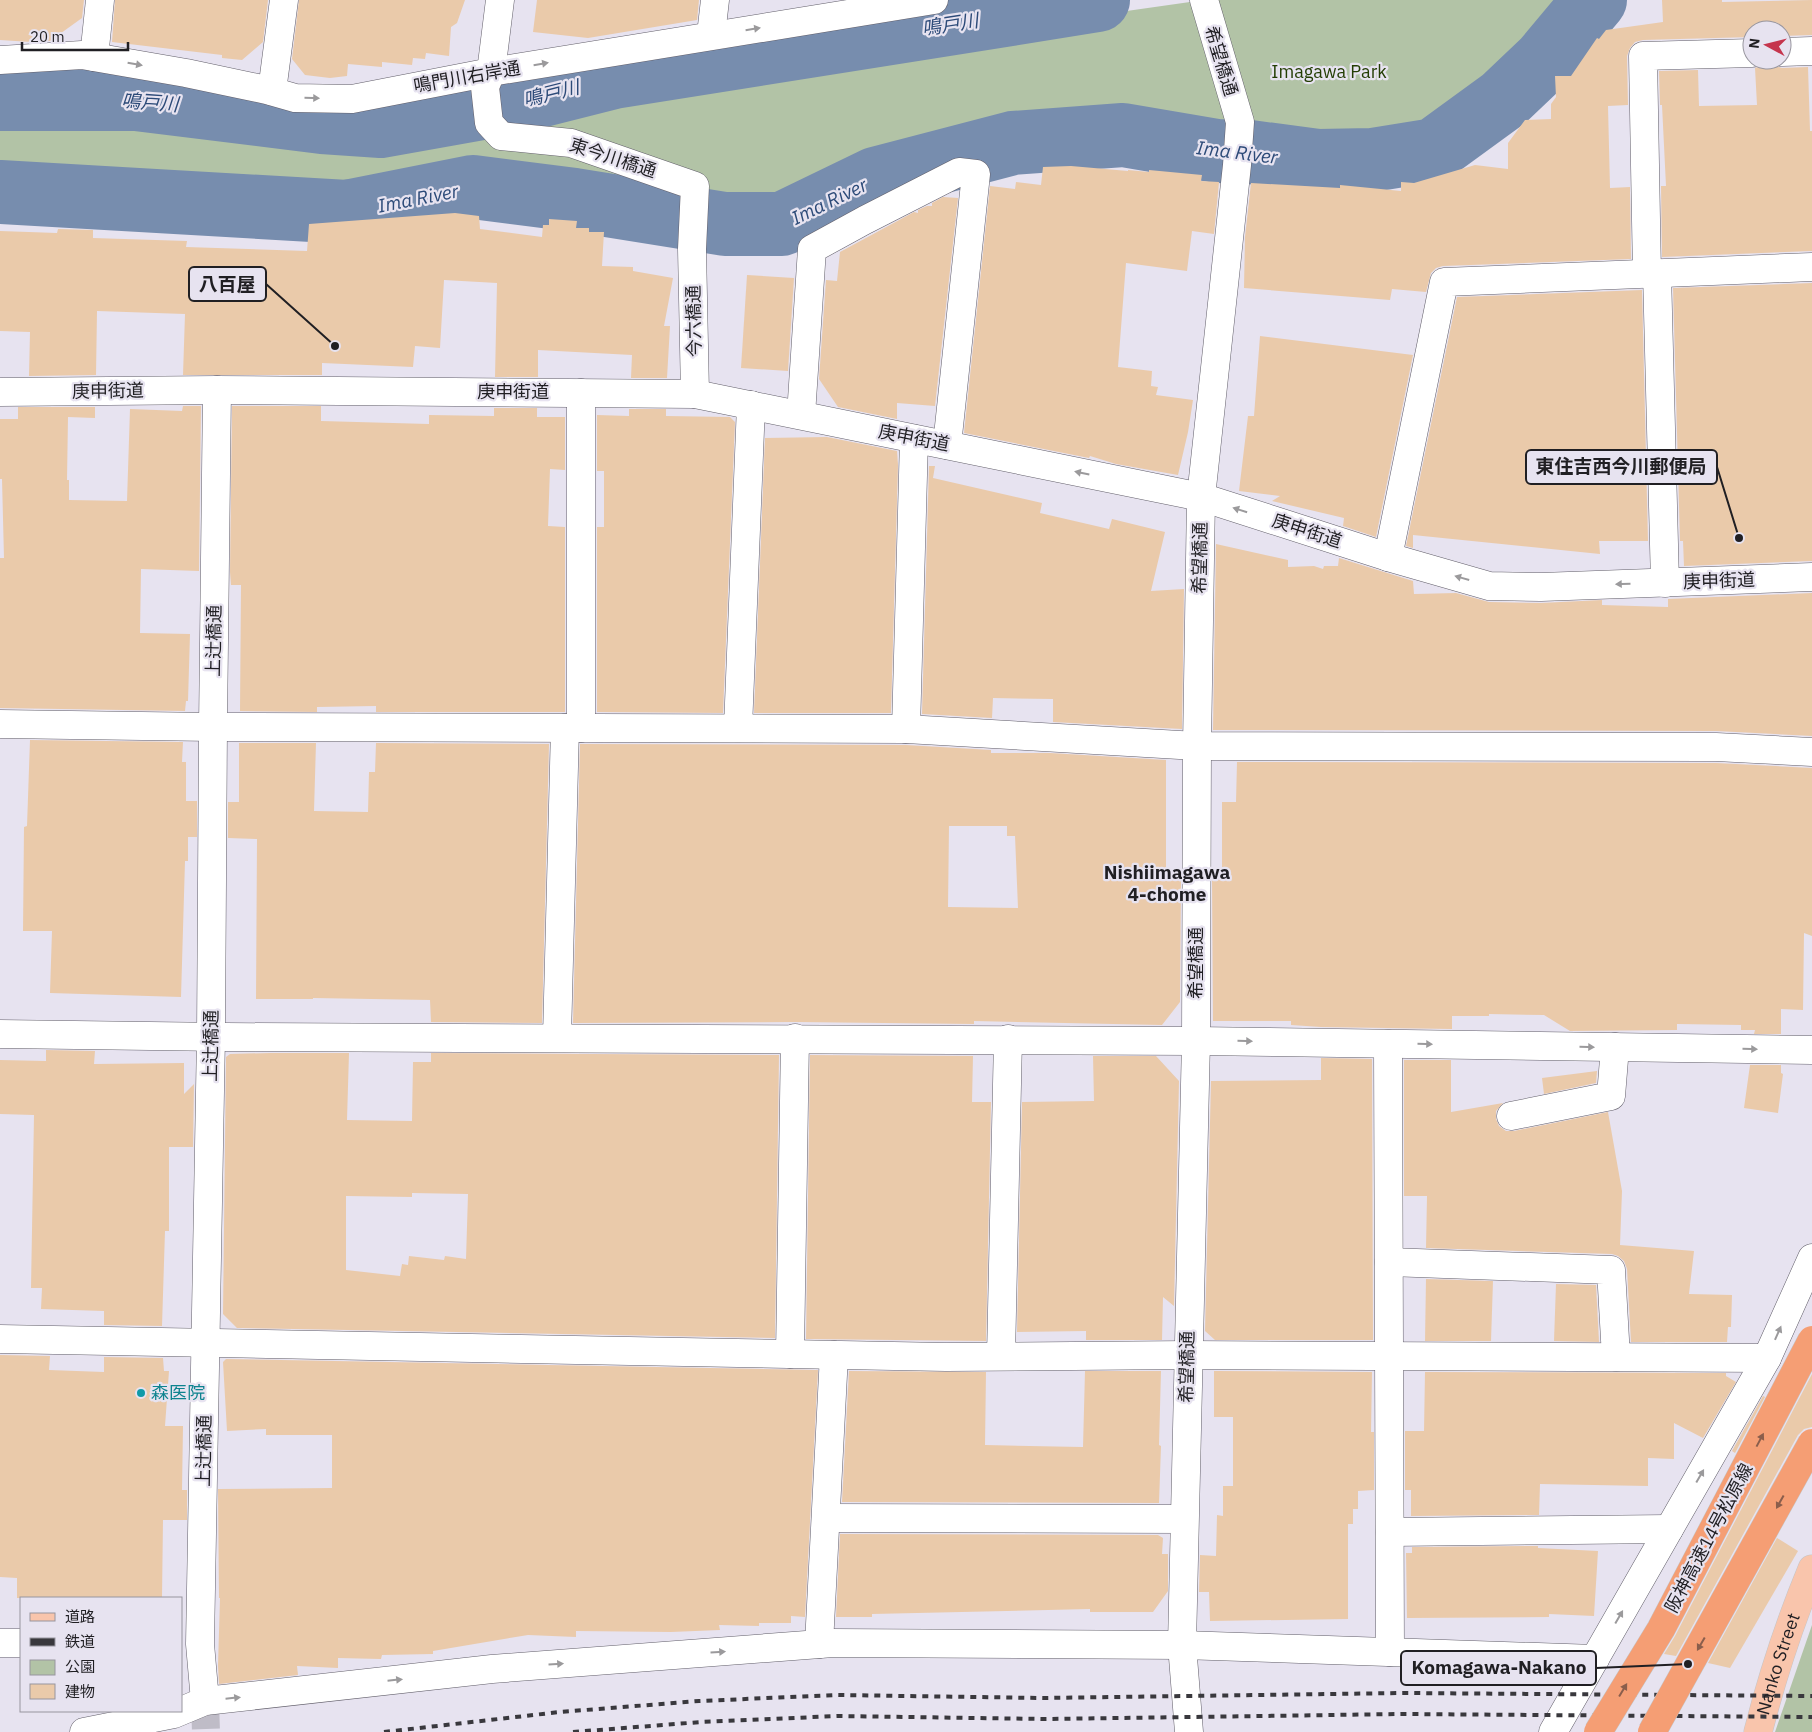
<svg xmlns="http://www.w3.org/2000/svg" width="1812" height="1732" font-family="'IBM Plex Sans','Noto Sans JP',sans-serif">
<style>
.green{fill:#b2c3a6}
.lines{fill:none;stroke-linecap:round;stroke-linejoin:round}
.river{stroke:#778dae;stroke-width:64}
.building{fill:#eacaaa;fill-rule:evenodd}
.minor-tunnel{stroke:#bfbcc7;stroke-width:28;stroke-dasharray:28 14;stroke-linecap:butt}
.minor-casing{stroke:#625f6a;stroke-width:29}
.major-casing{stroke:#c5c5c6;stroke-width:29}
.minor{stroke:#fff;stroke-width:28}
.major{stroke:#f9c5ac;stroke-width:28}
.rail{stroke:#39383d;stroke-width:4;stroke-dasharray:6 6;stroke-linecap:butt}
.highway-bridge-casing{stroke:#c5c5c6;stroke-width:29;stroke-linecap:butt}
.highway-bridge{stroke:#f59e74;stroke-width:28}
.oneway{fill:#9b9a9c}
.oneway2{fill:#8a5e4c}
.culture-dot{fill:#0f9aa8;stroke:#e7e3f0;stroke-width:2}
.labels{text-anchor:middle;stroke-width:4.5;stroke-linejoin:round;paint-order:stroke}
.street-label{font-size:18px;fill:#201f23;stroke:#e7e3f0}
.park-label{font-size:18px;fill:#243e04;stroke:#e7e3f0}
.culture-label{font-size:18px;fill:#0d838f;stroke:#e7e3f0;text-anchor:start}
.water-label{font-size:19px;font-style:italic;fill:#2c4a78;stroke:#e7e3f0}
.neighbourhood-label{font-size:19px;font-weight:bold;fill:#201f23;stroke:#e7e3f0}
.leader{fill:none;stroke:#201f23;stroke-width:2}
.callout-dot{fill:#201f23;stroke:#e7e3f0;stroke-width:2}
.callout{fill:#e7e3f0;stroke:#201f23;stroke-width:2}
.callout-label{font-size:19px;text-anchor:middle;font-weight:bold;fill:#201f23}
</style>
<rect width="100%" height="100%" fill="#e7e3f0"/>
<!-- green -->
<g class="green">
<path d="M1204 0H1567L1534 47 1483 95 1456 117 1390 140 1337 144 1225 137 1099 119 955 134 736 206 465 170 320 193 66 177 0 178V118L128 113 247 128 510 116 936 38Z"/>
<path d="M1812 1625V1732H1775Z"/>
</g>
<g class="lines">
<!-- river -->
<g class="river">
<path d="M0 99H136L322 122 381 126 515 102 614 77 1098 0"/>
<path d="M0 192 347 212 473 187 575 200 725 224H782L875 179 1013 143 1123 135 1217 151 1250 152 1318 161 1372 160 1434 150 1504 99 1544 61 1595 0"/>
</g>
</g>
<!-- building -->
<g class="building">
<path d="M0 0H84L82 18 50 41 31 42 0 40Z"/>
<path d="M115 0H268L263 42 242 60 222 58V55L112 42Z"/>
<path d="M299 0H465L457 23 451 27 449 56 426 53 425 59 413 58 412 65 382 62V67L348 64 347 76 330 78 305 75 292 59Z"/>
<path d="M537 0H699L697 20 588 38 533 32Z"/>
<path d="M1662 0H1722V2L1812 0V35L1782 36V30H1752V37L1643 40 1635 42 1630 48 1627 56 1628 105 1608 106 1610 188 1630 187 1631 259 1443 266 1436 268 1431 273 1426 292 1392 289 1390 300 1244 288 1245 237 1251 183 1340 188V185L1401 191V182L1414 183 1475 165 1508 169V143L1525 120 1551 119V104L1556 97 1555 76H1571L1597 38 1599 39 1606 30 1663 22Z"/>
<path d="M1766 60H1769L1775 66 1782 68 1808 67 1810 131H1812V251L1662 257 1661 186H1666L1662 105H1660L1659 71 1698 70 1699 106 1757 105 1755 68 1761 66Z"/>
<path d="M1071 166 1128 171V170L1149 172V170L1202 175 1201 181 1219 182 1214 234 1192 231 1187 271 1126 263 1118 367 1152 371 1151 386 1158 387 1156 395 1193 400 1188 432 1178 475 1116 464 1090 456 1089 458 964 433 990 186 1015 189 1016 182 1041 185 1043 167Z"/>
<path d="M943 197 958 198 935 406 897 403V419L838 407 819 379 826 280 837 281 840 252 914 212 918 213V210L927 206H932V203Z"/>
<path d="M455 213 479 216 480 229 542 237 543 225H549V219L577 221 576 228H589V232H604L602 266 633 267V271L673 278 664 326H670L667 378H631L632 355 538 350V377H495L497 283 444 280 440 348 415 346 413 367 322 363V375H183L185 314 97 311 96 375 29 376 30 332 0 331V231L57 233 58 229 93 230V238L187 241 186 247 307 251 309 224Z"/>
<path d="M747 275 794 278 788 371 741 368Z"/>
<path d="M1812 283V561L1684 566 1683 541H1680L1673 288Z"/>
<path d="M1642 290 1648 541H1599L1600 554 1413 535V548L1406 546 1457 297Z"/>
<path d="M1260 336 1413 355 1376 537 1343 526 1344 518 1272 501 1280 496 1239 491 1248 416H1254Z"/>
<path d="M183 406H201L199 571 141 569 140 633 190 634 188 701H186L185 711 0 708V558H4L2 479H0V419H18V407H95V418L68 417 67 480H69V500L127 501 130 409 182 411Z"/>
<path d="M232 406H321V421L429 424V415L494 416V408H537V417H565V470L550 469 548 526 565 527V712H376V706L317 707V712L240 711 241 585H231L230 572Z"/>
<path d="M629 409H666V416L730 417 735 422 723 713 597 712V527H604V471H597V415L629 416Z"/>
<path d="M827 437 897 451 898 465 891 713H754L765 438Z"/>
<path d="M929 466H935L933 478 1042 503 1040 513 1109 529 1112 519 1165 532 1151 591 1184 589 1182 729 1053 722V699L993 698 992 718 922 714Z"/>
<path d="M1216 544 1288 560V567L1314 566 1323 569 1324 566H1338L1339 558 1413 581 1414 594 1456 593 1489 602 1541 603 1602 600V605L1668 607V599L1812 593V736L1716 731 1213 730Z"/>
<path d="M30 740 183 742 182 762H186V801H197V837H188V861H185L181 997 50 993 52 931H23L24 827 27 826Z"/>
<path d="M239 743H316L314 811 368 812 369 772H375L376 743 549 744 542 1023 431 1022 430 1000 313 998V999H256L257 839 228 838V802H239Z"/>
<path d="M580 744 906 745 991 750V753H1050L1166 760V879H1181L1180 1002 1162 1025 974 1021V1024L795 1022 573 1023ZM949 826H1007V836H1015L1018 908 948 907Z"/>
<path d="M1237 762 1716 763 1812 768V936L1804 933 1803 1010 1781 1009V1034H1754L1755 1030H1741V1025L1677 1024V1030L1570 1031 1544 1015 1489 1014V1016H1452V1029L1321 1027 1291 1025V1021H1213L1212 879H1222V802H1236Z"/>
<path d="M46 1050 95 1051 94 1064 184 1063V1094L194 1084 193 1147H169V1231H165L162 1326 104 1325V1311L41 1309 42 1288H31L34 1115 0 1114V1060L46 1061Z"/>
<path d="M271 1053H349L347 1120 412 1121 413 1062H431V1053L779 1055 775 1338 237 1328 223 1314 226 1057 230 1054ZM412 1193 468 1194 466 1259 445 1256 444 1260 409 1256 408 1265 402 1264 400 1276 346 1270V1196L412 1197Z"/>
<path d="M810 1055 973 1056 972 1102H991L986 1341 806 1339Z"/>
<path d="M1093 1056H1156L1179 1081 1174 1306 1163 1297 1162 1340H1086V1331L1017 1332 1022 1102 1094 1101Z"/>
<path d="M1321 1058 1372 1059 1373 1340H1215L1205 1331 1211 1081 1321 1080Z"/>
<path d="M1404 1060H1451V1112L1503 1103 1496 1111V1119L1499 1126 1506 1131H1514L1608 1112 1622 1191 1620 1245 1694 1251 1689 1294 1732 1295 1731 1327H1728L1727 1342H1631L1627 1269 1624 1261 1618 1256 1612 1254 1426 1248 1427 1196H1404Z"/>
<path d="M1750 1065H1781V1073L1783 1074 1778 1113 1744 1108Z"/>
<path d="M1597 1071 1596 1083 1544 1094 1542 1078Z"/>
<path d="M1426 1279 1493 1281 1491 1341H1425Z"/>
<path d="M1556 1284 1596 1285 1599 1342 1554 1341Z"/>
<path d="M0 1355 50 1356 49 1370 104 1372V1357L163 1358 164 1371H169L165 1426H183L182 1490H187V1520H163L162 1598H17V1578L0 1577Z"/>
<path d="M226 1359 818 1370 805 1617 791 1616V1623H759V1626L719 1625 720 1630 671 1632 576 1631V1637L528 1635 433 1651V1654L382 1655 381 1659 338 1658V1668L297 1666 298 1675 219 1684 218 1666 220 1598H219L218 1489 332 1488V1435H266V1429L227 1431 223 1362Z"/>
<path d="M849 1371 986 1372 985 1445 1083 1447 1085 1371H1161L1159 1445 1161 1446 1159 1503 842 1502Z"/>
<path d="M1214 1371 1372 1372 1371 1432H1374V1490L1358 1491V1509H1353V1524H1348V1619L1210 1621 1209 1592H1199L1200 1555 1216 1556 1217 1515 1223 1516V1486H1233V1417H1214Z"/>
<path d="M1425 1372 1726 1373V1376L1736 1382 1703 1438 1674 1423V1459L1648 1458V1486L1540 1484 1539 1515 1411 1516V1490H1405V1431H1424Z"/>
<path d="M1812 1374V1427L1804 1429 1798 1435 1676 1656 1664 1654 1675 1636Z"/>
<path d="M1763 1396 1765 1397 1735 1453 1732 1451Z"/>
<path d="M840 1534 1158 1535 1163 1538 1162 1554H1168V1591L1153 1612H1090V1609L872 1614V1617H836Z"/>
<path d="M1777 1538 1798 1551 1730 1668 1708 1663Z"/>
<path d="M1538 1546V1548L1598 1551 1594 1616 1549 1614V1617L1407 1618 1406 1553H1412V1547Z"/>
</g>
<g class="lines">
<!-- minor-tunnel -->
<path class="minor-tunnel" d="M205 1701 206 1732"/>
<!-- minor casing -->
<g class="minor-casing">
<g id="minor">
<path d="M500 0 491 72 485 87 489 123 501 136 571 143 695 186 692 249 695 394"/>
<path d="M711 35 715 0"/>
<path d="M1782 52 1812 51"/>
<path d="M94 57 100 0"/>
<path d="M0 60 82 55 186 73 267 90 295 98 352 99 491 72 934 0"/>
<path d="M272 91 284 0"/>
<path d="M1657 273 1665 583"/>
<path d="M1647 274 1643 56 1752 53"/>
<path d="M0 392 217 390 695 394 1201 497 1388 557 1489 586 1541 587 1812 577"/>
<path d="M801 415 812 249 865 220 959 172 976 174 947 445"/>
<path d="M1388 557 1444 282 1812 267"/>
<path d="M0 724 213 727 906 729 1197 746 1716 747 1812 752"/>
<path d="M581 728V393"/>
<path d="M738 728 751 405"/>
<path d="M906 729 914 439"/>
<path d="M0 1034 225 1037 1196 1041 1812 1050"/>
<path d="M557 1037 565 728"/>
<path d="M1388 1044 1390 1652"/>
<path d="M1511 1116 1611 1096 1615 1047"/>
<path d="M1389 1262 1611 1270 1616 1357"/>
<path d="M0 1339 946 1357 1188 1355 1767 1358"/>
<path d="M790 1354 795 1038"/>
<path d="M1001 1356 1008 1039"/>
<path d="M826 1518 1184 1519"/>
<path d="M1390 1532 1669 1529"/>
<path d="M0 1643H21"/>
<path d="M819 1644 834 1355"/>
<path d="M205 1701 200 1644 211 1036 213 727 217 390"/>
<path d="M84 1732 174 1714 205 1701 492 1669 833 1643 1182 1645 1595 1659"/>
<path d="M1189 1732 1182 1645 1196 1041 1197 746 1201 497 1237 165 1240 122 1204 0"/>
<path d="M1553 1732 1767 1358 1812 1258"/>
</g>
</g>
<!-- major casing -->
<g class="major-casing">
<g id="major">
<path id="s1" d="M1758 1732C1772 1677 1790 1622 1812 1569"/>
</g>
</g>
<!-- minor -->
<use href="#minor" class="minor"/>
<!-- major -->
<use href="#major" class="major"/>
<!-- rail -->
<g class="rail">
<path d="M384 1732 560 1712 699 1701 838 1695 1044 1698 1404 1693 1812 1696"/>
<path d="M573 1732 701 1722 838 1716 1045 1719 1403 1714 1812 1717"/>
</g>
<!-- highway-bridge casing -->
<g class="highway-bridge-casing">
<g id="highway-bridge">
<path d="M1598 1732 1661 1629 1812 1340"/>
<path d="M1652 1732 1812 1443"/>
</g>
</g>
<!-- highway-bridge -->
<use href="#highway-bridge" class="highway-bridge"/>
</g>
<!-- one-way arrows -->
<defs><path id="oneway-solid" d="M-6-.8H1V-3.2L6.5 0L1 3.2V.8H-6Z" transform="scale(1.25)"/></defs>
<g class="oneway">
<use href="#oneway-solid" transform="translate(753 29) rotate(-9)"/>
<use href="#oneway-solid" transform="translate(135 64) rotate(10)"/>
<use href="#oneway-solid" transform="translate(541 64) rotate(-10)"/>
<use href="#oneway-solid" transform="translate(312 98) rotate(1)"/>
<use href="#oneway-solid" transform="translate(1082 473) rotate(-168)"/>
<use href="#oneway-solid" transform="translate(1240 510) rotate(-162)"/>
<use href="#oneway-solid" transform="translate(1462 578) rotate(-164)"/>
<use href="#oneway-solid" transform="translate(1623 584) rotate(178)"/>
<use href="#oneway-solid" transform="translate(1245 1041) rotate(1)"/>
<use href="#oneway-solid" transform="translate(1425 1044) rotate(1)"/>
<use href="#oneway-solid" transform="translate(1587 1047) rotate(1)"/>
<use href="#oneway-solid" transform="translate(1750 1049) rotate(1)"/>
<use href="#oneway-solid" transform="translate(1778 1333) rotate(-66)"/>
<use href="#oneway-solid" transform="translate(1700 1476) rotate(-60)"/>
<use href="#oneway-solid" transform="translate(1619 1617) rotate(-60)"/>
<use href="#oneway-solid" transform="translate(718 1652) rotate(-4)"/>
<use href="#oneway-solid" transform="translate(556 1664) rotate(-4)"/>
<use href="#oneway-solid" transform="translate(395 1680) rotate(-6)"/>
<use href="#oneway-solid" transform="translate(233 1698) rotate(-6)"/>
</g>
<g class="oneway2">
<use href="#oneway-solid" transform="translate(1760 1440) rotate(-62)"/>
<use href="#oneway-solid" transform="translate(1780 1502) rotate(119)"/>
<use href="#oneway-solid" transform="translate(1701 1644) rotate(120)"/>
<use href="#oneway-solid" transform="translate(1623 1690) rotate(-59)"/>
</g>
<!-- markers -->
<circle class="culture-dot" cx="141" cy="1393" r="5"/>
<g class="labels">
<!-- street labels -->
<g class="street-label">
<text transform="translate(1221 61) rotate(73)" y="6">希望橋通</text>
<text transform="translate(467 77) rotate(-10)" y="6">鳴門川右岸通</text>
<text transform="translate(613 158) rotate(18)" y="6">東今川橋通</text>
<text transform="translate(694 321) rotate(-91)" y="6">今六橋通</text>
<text transform="translate(108 391) rotate(-1)" y="6">庚申街道</text>
<text x="513" y="398">庚申街道</text>
<text transform="translate(914 438) rotate(11)" y="6">庚申街道</text>
<text transform="translate(1307 531) rotate(18)" y="6">庚申街道</text>
<text transform="translate(1200 558) rotate(-89)" y="6">希望橋通</text>
<text transform="translate(1719 581) rotate(-2)" y="6">庚申街道</text>
<text transform="translate(214 641) rotate(-89)" y="6">上辻橋通</text>
<text transform="translate(1196 963) rotate(-90)" y="6">希望橋通</text>
<text transform="translate(211 1046) rotate(-89)" y="6">上辻橋通</text>
<text transform="translate(1187 1367) rotate(-89)" y="6">希望橋通</text>
<text transform="translate(204 1451) rotate(-89)" y="6">上辻橋通</text>
<text transform="translate(1709 1538) rotate(-62)" y="6">阪神高速14号松原線</text>
<text dy="6" stroke="none"><textPath href="#s1" startOffset="71">Nanko Street</textPath></text>
</g>
<!-- park labels -->
<g class="park-label">
<text x="1329" y="78">Imagawa Park</text>
</g>
<!-- culture labels -->
<g class="culture-label">
<text x="151" y="1399">森医院</text>
</g>
<!-- water labels -->
<g class="water-label">
<text transform="translate(950 24) rotate(-9)" y="7">鳴戸川</text>
<text transform="translate(551 93) rotate(-14)" y="7">鳴戸川</text>
<text transform="translate(150 102) rotate(4)" y="7">鳴戸川</text>
<text transform="translate(1237 152) rotate(7)" y="7">Ima River</text>
<text transform="translate(418 198) rotate(-11)" y="7">Ima River</text>
<text transform="translate(829 201) rotate(-26)" y="7">Ima River</text>
</g>
<!-- neighbourhood labels -->
<g class="neighbourhood-label">
<text x="1167" y="879">Nishiimagawa<tspan x="1167" dy="22">4-chome</tspan></text>
</g>
</g>
<!-- callouts -->
<path class="leader" d="M335 346L266 284M1739 538L1717 467M1688 1664L1596 1668"/>
<g class="callout-dot">
<circle cx="335" cy="346" r="5"/>
<circle cx="1739" cy="538" r="5"/>
<circle cx="1688" cy="1664" r="5"/>
</g>
<g class="callout">
<rect x="189" y="267" width="77" height="34" rx="5"/>
<rect x="1526" y="450" width="191" height="34" rx="5"/>
<rect x="1401" y="1651" width="195" height="34" rx="5"/>
</g>
<g class="callout-label">
<text x="227" y="291">八百屋</text>
<text x="1621" y="473">東住吉西今川郵便局</text>
<text x="1499" y="1674">Komagawa-Nakano</text>
</g>
<!-- legend -->
<rect x="20" y="1597" width="162" height="115" fill="#e7e3f0" stroke="#97959e"/>
<rect x="30" y="1613" width="25" height="8" fill="#f9c5ac" stroke="#97959e"/>
<text x="65" y="1622" font-size="15" fill="#201f23">道路</text>
<rect x="30" y="1638" width="25" height="8" fill="#39383d" stroke="#97959e"/>
<text x="65" y="1647" font-size="15" fill="#201f23">鉄道</text>
<rect x="30" y="1660" width="25" height="15" fill="#b2c3a6" stroke="#97959e"/>
<text x="65" y="1672" font-size="15" fill="#201f23">公園</text>
<rect x="30" y="1684" width="25" height="15" fill="#eacaaa" stroke="#97959e"/>
<text x="65" y="1697" font-size="15" fill="#201f23">建物</text>
<!-- north arrow -->
<g transform="translate(1767 45) rotate(277)"><circle r="24" fill="#e7e3f0" stroke="#97959e"/>
<path d="M0-4L9 19L0 12L-9 19Z" fill="#c5354d"/>
<text y="-8" font-size="14" font-weight="bold" text-anchor="middle" fill="#201f23">N</text>
</g>
<!-- scale -->
<path d="M22 42v8h106v-8" fill="none" stroke="#201f23" stroke-width="2.5"/>
<text x="30" y="42" font-size="15" fill="#201f23" stroke="#e7e3f0" stroke-width="4" paint-order="stroke">20 m</text>
</svg>
